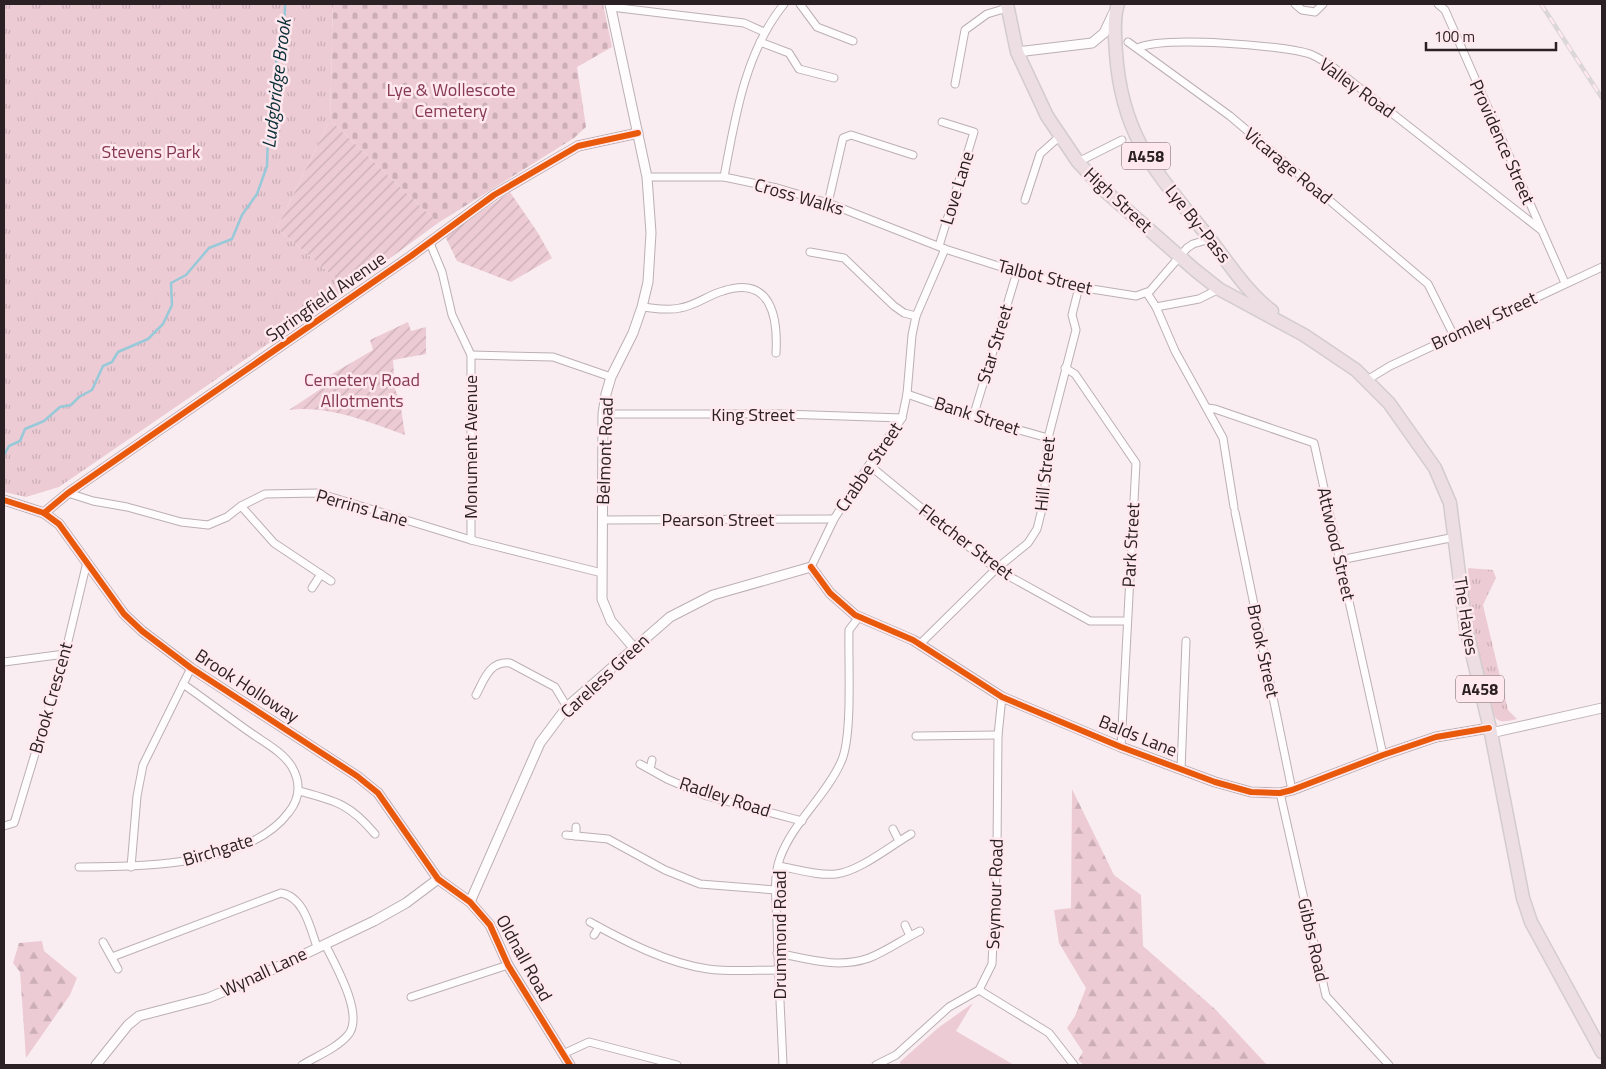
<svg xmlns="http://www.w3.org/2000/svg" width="1606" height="1069" font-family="'Titillium Web',sans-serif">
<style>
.grass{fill:#eccbd5}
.forest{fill:url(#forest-firs)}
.cemetery{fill:url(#cemetery-stones)}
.park{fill:url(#park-tufts)}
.garden{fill:url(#garden-furrows)}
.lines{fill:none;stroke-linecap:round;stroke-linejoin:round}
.stream{stroke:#97c9d9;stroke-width:2.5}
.minor-casing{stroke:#bbb0b4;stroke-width:9}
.tertiary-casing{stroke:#bbb0b4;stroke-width:11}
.trunk-casing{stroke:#d3ccce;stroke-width:15}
.minor{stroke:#fefcfd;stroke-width:7}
.tertiary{stroke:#fefcfd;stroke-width:9}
.trunk{stroke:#ecdee3;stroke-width:12}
.rail-casing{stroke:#dbd6d8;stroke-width:4.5}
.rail{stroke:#ffe8ee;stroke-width:2.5;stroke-dasharray:8;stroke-linecap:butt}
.cycleway-casing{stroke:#ffe8ee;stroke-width:9}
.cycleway{stroke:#e8590c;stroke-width:6}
.labels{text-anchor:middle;stroke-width:5;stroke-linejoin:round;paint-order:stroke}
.shield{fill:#ffe8ee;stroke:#6b5d61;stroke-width:1}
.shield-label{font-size:16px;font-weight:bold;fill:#2b2124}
.street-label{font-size:18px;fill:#2b2124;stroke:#ffe8ee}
.park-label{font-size:18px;fill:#873956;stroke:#ffe8ee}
.water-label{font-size:19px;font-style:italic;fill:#082f38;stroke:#ffe8ee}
</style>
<defs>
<pattern id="forest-firs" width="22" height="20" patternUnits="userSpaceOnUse" patternTransform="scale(1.25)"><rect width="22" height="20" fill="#eccbd5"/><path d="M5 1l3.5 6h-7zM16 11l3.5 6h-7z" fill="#cbaeb7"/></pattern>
<pattern id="cemetery-stones" width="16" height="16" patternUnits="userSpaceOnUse" patternTransform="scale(1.25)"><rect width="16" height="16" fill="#eccbd5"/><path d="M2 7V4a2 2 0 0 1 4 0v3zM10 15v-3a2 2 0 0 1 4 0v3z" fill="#cbaeb7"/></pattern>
<pattern id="park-tufts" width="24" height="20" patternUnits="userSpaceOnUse" patternTransform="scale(1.25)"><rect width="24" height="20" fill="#eccbd5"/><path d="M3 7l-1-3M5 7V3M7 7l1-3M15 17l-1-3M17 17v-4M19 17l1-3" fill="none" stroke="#cbaeb7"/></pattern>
<pattern id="garden-furrows" width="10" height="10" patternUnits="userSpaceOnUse" patternTransform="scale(1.25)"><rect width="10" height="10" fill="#eccbd5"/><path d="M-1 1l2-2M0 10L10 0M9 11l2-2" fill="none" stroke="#cbaeb7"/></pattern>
</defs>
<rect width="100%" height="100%" fill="#faedf1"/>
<!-- grass -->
<path class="grass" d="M973 1003 956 1031 1014 1065H900V1062L938 1028Z"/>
<!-- forest -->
<g class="forest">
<path d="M1072 789 1114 875 1141 895 1143 946 1216 1010 1267 1065H1084L1078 1060 1083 1052 1067 1028 1075 1016 1086 988 1059 943 1054 910 1071 908Z"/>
<path d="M42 941 44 951 77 978 70 995 26 1058 20 972 13 963 19 943Z"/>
</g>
<!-- cemetery -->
<path class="cemetery" d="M333 4H603L612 47 577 67 586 127 574 138 438 223 330 120Z"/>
<!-- park -->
<g class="park">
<path d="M4 4H333L330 120 277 228 348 289 59 487 26 497 4 492Z"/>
<path d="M1468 568 1493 570 1496 578 1483 605 1508 710 1517 719C1512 720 1503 723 1498 720 1486 712 1471 618 1469 600 1468 589 1469 579 1468 568Z"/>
</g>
<!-- garden -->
<g class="garden">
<path d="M330 120 438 223 348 289 277 228Z"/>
<path d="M510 192 538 233 552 258 511 282 457 261 445 236Z"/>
<path d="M408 322 411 331 426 327V354L393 360 394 374 389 375 400 401 405 435C368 422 329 405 289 410L322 388 320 381 373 350 370 340Z"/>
</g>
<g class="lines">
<!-- stream -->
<path class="stream" d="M4 455 9 446 20 441 25 429 44 421 60 407 71 405 79 397 92 390 103 366 112 362 118 352 148 339 163 324 172 305 171 283 186 275 209 248 232 239 242 215 257 194 267 166 268 132 277 86 276 56 284 46 285 4"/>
<!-- minor casing -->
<g class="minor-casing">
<g id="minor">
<path d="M800 4 817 27 853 41"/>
<path d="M1295 4 1302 10 1315 12 1323 4"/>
<path d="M1438 4 1445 10 1565 283"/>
<path d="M611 7 744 23 764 32"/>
<path d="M760 42 789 53 799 69 834 78"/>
<path d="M1128 42 1230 116 1428 284 1454 336"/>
<path d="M1138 48C1163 36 1282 45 1310 54 1318 57 1326 63 1333 67L1541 230"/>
<path d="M955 84 965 30 987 14 1007 8"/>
<path d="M1078 162 1122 140"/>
<path d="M647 177H724L777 188 828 203 945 249 1017 272 1079 287 1136 296 1150 291 1187 248 1193 244 1210 239"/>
<path d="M724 177C735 118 745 52 784 4"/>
<path d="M1025 200 1040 154 1059 137"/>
<path d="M828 203 843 138 851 135 913 155"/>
<path d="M430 243 442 272 452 315 471 355V540"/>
<path d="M939 246 974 132 942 122"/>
<path d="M810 252 844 258 894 306 904 313 916 316"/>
<path d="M1147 293 1156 307 1175 351 1223 438 1234 507"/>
<path d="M642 307C654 308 668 311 680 308 695 306 708 295 723 291 771 275 778 317 776 353"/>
<path d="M1156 307 1199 299 1219 289"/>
<path d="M471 355 553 357 611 377"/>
<path d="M1065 368 1075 374 1136 463 1121 747"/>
<path d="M1367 380 1390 366 1602 267"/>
<path d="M907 394 973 417 1048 438"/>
<path d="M1207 408 1215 409 1314 443 1383 755"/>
<path d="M603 414H783L902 418"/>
<path d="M973 417 1017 272"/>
<path d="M869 465 996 569 1090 621H1127"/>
<path d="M68 493 93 501 127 507 181 522 208 525 227 517 241 506 265 494 318 493 471 540 602 573"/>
<path d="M241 506 274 543 331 581"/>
<path d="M1235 512 1292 790"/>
<path d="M602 520 834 519"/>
<path d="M1340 560 1455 537"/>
<path d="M811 567 834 519 869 465 902 418 907 394 912 335 916 316 945 249"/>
<path d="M312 588 321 574"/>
<path d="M920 644 996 569 1028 543 1037 529 1044 501 1048 438 1076 330 1072 315 1079 287"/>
<path d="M4 662 65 654"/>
<path d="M476 695C484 680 489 661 510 663L555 687 567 707"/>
<path d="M916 736 998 735"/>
<path d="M640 764 667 779 707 796 802 821"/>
<path d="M650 769 652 760"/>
<path d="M1181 770 1186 641"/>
<path d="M299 791C336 801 350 804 375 834"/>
<path d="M1280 793 1326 996 1389 1065"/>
<path d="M4 826 14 823 16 817 65 654 87 562"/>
<path d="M893 829 899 841"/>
<path d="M566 835 608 839 665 870 700 884 776 890"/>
<path d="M576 836V827"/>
<path d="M779 866C796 869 818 876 836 874 860 871 890 846 911 834"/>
<path d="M79 867C141 867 249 866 289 812 300 798 301 783 292 767 283 752 265 743 251 733 228 717 206 700 183 684"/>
<path d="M131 867 137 796 143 765 191 668"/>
<path d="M590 922C626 942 667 963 708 969 731 972 755 970 778 970"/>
<path d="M905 925 910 936"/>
<path d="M594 935 599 927"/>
<path d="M103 942 118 969"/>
<path d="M777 953C808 959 838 969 869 958 887 951 903 939 920 931"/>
<path d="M112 957 281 893C304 897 310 927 317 947"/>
<path d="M979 990 1049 1033 1074 1065"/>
<path d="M411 997 508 965"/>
<path d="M563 1054 589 1042 677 1065"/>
<path d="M302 1065C317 1056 337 1048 348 1035 365 1015 335 965 325 944"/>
<path d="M783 1065C781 1017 778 970 777 922 776 902 773 877 780 858 793 822 826 796 841 762 853 737 848 661 849 630L859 617"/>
<path d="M876 1065 896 1055 949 1007 979 990 992 964 997 850 998 735 1002 697"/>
</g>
</g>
<!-- tertiary casing -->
<g class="tertiary-casing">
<g id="tertiary">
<path d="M610 4 647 177 651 233 648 282 642 307 633 333 611 377 606 394 603 414 602 599 611 621 634 648"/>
<path d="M1017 52 1092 43 1104 33 1113 14"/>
<path d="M4 500 44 513 59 524 124 614 142 631 191 668 357 776 378 793 438 879 470 902 490 925 508 965 570 1065"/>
<path d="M44 513 68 493 411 256 494 195 578 146 638 133"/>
<path d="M1491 733 1602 708"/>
<path d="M470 902 540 743 567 707 670 617 713 595 811 567 830 593 855 615 913 640 1002 697 1121 747 1215 782 1251 792 1280 793 1292 790 1383 755 1436 737 1489 728"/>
<path d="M96 1065 128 1025 139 1016 208 998 242 984 374 921 406 903 438 879"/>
</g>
</g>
<!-- trunk casing -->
<g class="trunk-casing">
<g id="trunk">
<path d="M1007 4 1017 52 1047 116 1078 162 1104 190 1195 270 1219 289 1304 335 1356 370 1389 403 1435 468 1450 503 1466 628 1491 733 1523 898 1531 922 1602 1052"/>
<path d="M1118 4C1113 18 1115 38 1116 53 1122 140 1159 175 1210 239 1229 264 1247 292 1272 311"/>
</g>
</g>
<!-- minor -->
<use href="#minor" class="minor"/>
<!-- tertiary -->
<use href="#tertiary" class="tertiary"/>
<!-- trunk -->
<use href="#trunk" class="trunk"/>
<!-- rail casing -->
<g class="rail-casing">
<path id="rail" d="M1541 4 1602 98"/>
</g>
<!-- rail -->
<use href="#rail" class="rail"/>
<!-- cycleway casing -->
<g class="cycleway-casing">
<g id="cycleway">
<path d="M4 500 44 513 59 524 124 614 142 631 191 668 357 776 378 793 438 879 470 902 490 925 508 965 570 1065"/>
<path d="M44 513 68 493 411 256 494 195 578 146 638 133"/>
<path d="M811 567 830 593 855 615 913 640 1002 697 1121 747 1215 782 1251 792 1280 793 1292 790 1383 755 1436 737 1489 728"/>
</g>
</g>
<!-- cycleway -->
<use href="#cycleway" class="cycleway"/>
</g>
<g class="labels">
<!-- shield labels -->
<g class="shield">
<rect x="1122" y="142.5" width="48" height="27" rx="4"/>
<rect x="1456" y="675.5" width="48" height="27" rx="4"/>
</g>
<g class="shield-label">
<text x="1146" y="162">A458</text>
<text x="1480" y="695">A458</text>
</g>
<!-- street labels -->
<g class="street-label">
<text transform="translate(1357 88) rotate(36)" y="6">Valley Road</text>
<text transform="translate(1502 142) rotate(66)" y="6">Providence Street</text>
<text transform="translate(1288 166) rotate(40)" y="6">Vicarage Road</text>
<text transform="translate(957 188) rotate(-73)" y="6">Love Lane</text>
<text transform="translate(799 197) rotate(16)" y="6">Cross Walks</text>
<text transform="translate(1118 200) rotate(43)" y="6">High Street</text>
<text transform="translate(1198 224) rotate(52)" y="6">Lye By-Pass</text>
<text transform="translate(1045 277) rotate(14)" y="6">Talbot Street</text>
<text transform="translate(326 297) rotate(-35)" y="6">Springfield Avenue</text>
<text transform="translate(1484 321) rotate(-25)" y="6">Bromley Street</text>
<text transform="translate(995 344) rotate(-73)" y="6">Star Street</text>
<text x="753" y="421">King Street</text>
<text transform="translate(977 416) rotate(18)" y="6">Bank Street</text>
<text transform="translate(471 447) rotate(-90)" y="6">Monument Avenue</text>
<text transform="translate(605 451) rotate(-88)" y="6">Belmont Road</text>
<text transform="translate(869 467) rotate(-56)" y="6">Crabbe Street</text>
<text transform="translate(1045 474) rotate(-84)" y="6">Hill Street</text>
<text transform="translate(362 508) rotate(16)" y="6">Perrins Lane</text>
<text x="718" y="526">Pearson Street</text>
<text transform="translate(966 542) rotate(37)" y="6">Fletcher Street</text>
<text transform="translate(1336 544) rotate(77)" y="6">Attwood Street</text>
<text transform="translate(1131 545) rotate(-87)" y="6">Park Street</text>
<text transform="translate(1466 616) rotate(81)" y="6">The Hayes</text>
<text transform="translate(1263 651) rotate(78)" y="6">Brook Street</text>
<text transform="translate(605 676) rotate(-43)" y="6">Careless Green</text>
<text transform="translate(247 686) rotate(33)" y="6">Brook Holloway</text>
<text transform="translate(51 698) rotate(-74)" y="6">Brook Crescent</text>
<text transform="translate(1138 736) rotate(22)" y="6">Balds Lane</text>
<text transform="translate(725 797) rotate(18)" y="6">Radley Road</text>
<text transform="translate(218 850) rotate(-17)" y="6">Birchgate</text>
<text transform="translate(995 894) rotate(-88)" y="6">Seymour Road</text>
<text transform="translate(780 935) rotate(-90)" y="6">Drummond Road</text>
<text transform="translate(1313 940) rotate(77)" y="6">Gibbs Road</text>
<text transform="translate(524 958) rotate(61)" y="6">Oldnall Road</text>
<text transform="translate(264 972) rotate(-25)" y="6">Wynall Lane</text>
</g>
<!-- park labels -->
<g class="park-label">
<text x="451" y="96">Lye &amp; Wollescote<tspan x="451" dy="21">Cemetery</tspan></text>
<text x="151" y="158">Stevens Park</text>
<text x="362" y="386">Cemetery Road<tspan x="362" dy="21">Allotments</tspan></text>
</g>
<!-- water labels -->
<g class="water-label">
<text transform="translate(276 83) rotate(-83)" y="7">Ludgbridge Brook</text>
</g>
</g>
<!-- border -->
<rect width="1606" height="1069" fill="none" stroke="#2b2124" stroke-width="10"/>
<!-- scale -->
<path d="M1426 42v8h130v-8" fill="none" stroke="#2b2124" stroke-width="2.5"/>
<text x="1434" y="42" font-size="15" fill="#2b2124" stroke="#ffe8ee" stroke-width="4" paint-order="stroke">100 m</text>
</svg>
